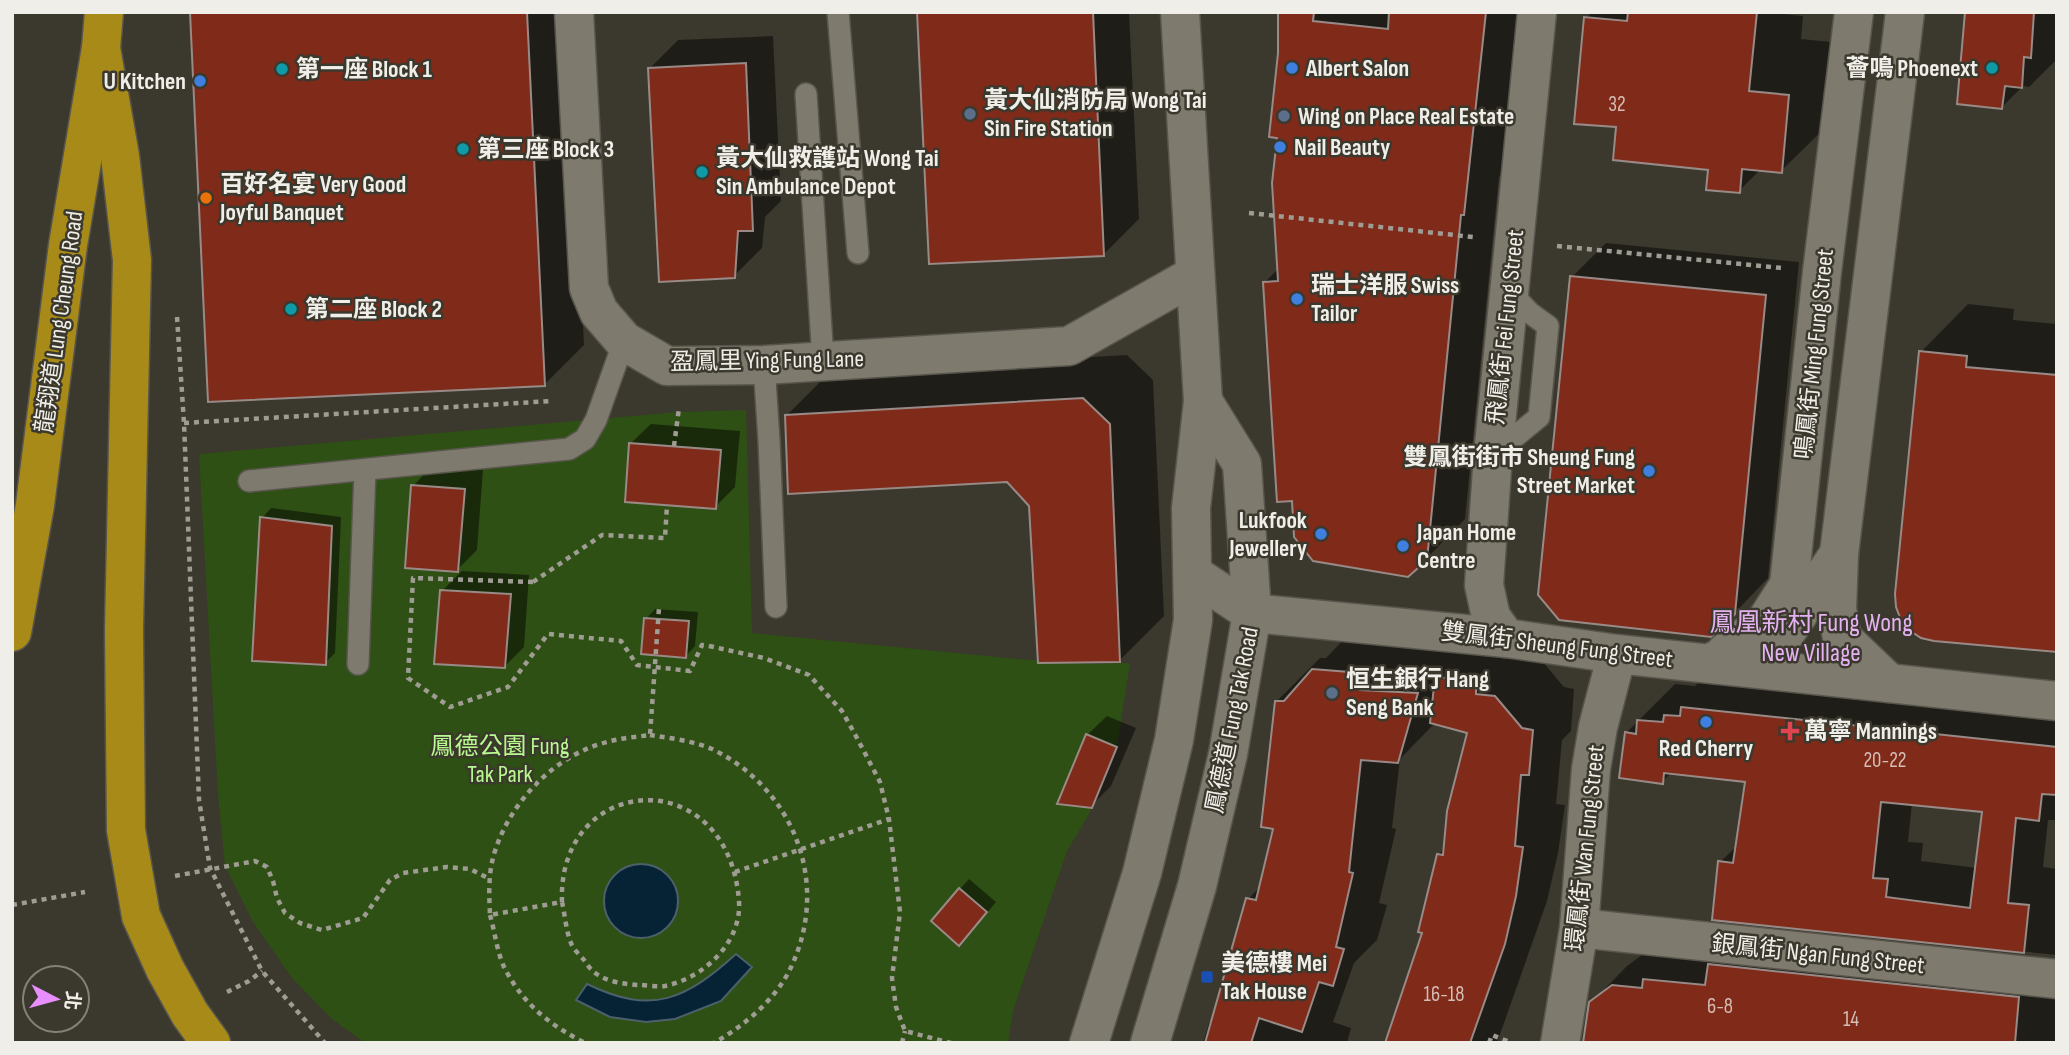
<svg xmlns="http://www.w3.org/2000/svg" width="2069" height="1055" font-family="'Sofia Sans Condensed','Noto Sans TC',sans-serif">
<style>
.green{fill:#2f5014}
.water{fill:#062335;stroke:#4c606b;stroke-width:2}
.shadow{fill:#0007;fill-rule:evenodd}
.building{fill:#802a1a;stroke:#988a86;stroke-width:2;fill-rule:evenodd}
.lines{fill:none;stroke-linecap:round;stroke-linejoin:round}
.lane-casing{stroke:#58554c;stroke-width:24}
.street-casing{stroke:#58554c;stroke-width:41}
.secondary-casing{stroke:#58554c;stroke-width:41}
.highway-casing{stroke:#58554c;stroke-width:41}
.path{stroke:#9f9c94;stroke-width:4.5;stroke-dasharray:5 5;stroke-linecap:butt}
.lane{stroke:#7e7a6e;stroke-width:21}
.street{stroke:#7e7a6e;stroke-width:38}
.secondary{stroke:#7e7a6e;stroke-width:38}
.highway{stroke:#a88a18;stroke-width:38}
.path-bridge{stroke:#9f9c94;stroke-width:4.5;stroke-dasharray:5 5;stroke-linecap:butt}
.shop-dot{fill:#3f7fe0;stroke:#3b382d;stroke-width:2.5}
.culture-dot{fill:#0f9aa8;stroke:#3b382d;stroke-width:2.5}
.service-dot{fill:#5c6f8a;stroke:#3b382d;stroke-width:2.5}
.food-dot{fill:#e8710a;stroke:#3b382d;stroke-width:2.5}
.health-dot{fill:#e0444e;stroke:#3b382d;stroke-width:2.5}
.transit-dot{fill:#1a4fb4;stroke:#3b382d;stroke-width:2.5}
.labels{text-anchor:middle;stroke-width:5;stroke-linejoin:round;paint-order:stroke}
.number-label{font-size:21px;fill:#d4bdb4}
.poi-label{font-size:24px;font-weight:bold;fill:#f0eee8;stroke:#3b382d;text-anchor:start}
.street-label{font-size:24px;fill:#f0eee8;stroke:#3b382d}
.park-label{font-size:24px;fill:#b9fa8f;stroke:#3b382d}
.neighbourhood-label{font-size:26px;fill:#e4b2f0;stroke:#3b382d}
</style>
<rect width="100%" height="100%" fill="#3b382d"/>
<!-- green -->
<path class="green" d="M746 410 752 633 1018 659 1086 664 1130 663 1117 747 1088 816 1067 851 1013 1011 1008 1043H365L332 1019 292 978 253 922 225 866 218 795 199 454 678 412Z"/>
<!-- water -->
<g class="water">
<circle cx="641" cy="901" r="37"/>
<path d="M736 954 752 967 721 1001 675 1019 646 1022 610 1017 576 1000 587 984C653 1016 686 999 736 954Z"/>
</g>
<!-- shadow -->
<g class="shadow">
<path d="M191 12H568L584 345 545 384Z"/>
<path d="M919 12H1129L1139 219 1104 254Z"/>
<path d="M1280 12H1520L1502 174 1499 177 1465 519 1426 559 1293 499 1265 282 1279 268Z"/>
<path d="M1592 12H1763L1803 16 1801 39 1841 43 1834 119 1781 171 1761 169 1739 191 1710 168 1618 126 1586 18Z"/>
<path d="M1966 12H2057V59L2029 87 2023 86 2002 107Z"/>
<path d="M773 36 781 201 765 217 762 248 734 276 650 68 678 40Z"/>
<path d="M1606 243 1799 262 1768 578 1727 621 1572 277Z"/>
<path d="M1968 304 2014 309 2013 320 2057 324V650L1921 352Z"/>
<path d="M1127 355 1153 380 1164 616 1120 660 1031 506 1008 480 786 416 830 372Z"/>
<path d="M651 424 740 431 735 487 715 507 631 443Z"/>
<path d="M432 466 483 470 477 550 457 570 413 486Z"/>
<path d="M271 508 341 517 335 653 325 663 262 518Z"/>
<path d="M462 571 529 575 524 647 504 667 442 591Z"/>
<path d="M655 609 698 612 695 646 686 656 646 619Z"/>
<path d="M1358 625 1461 649 1459 655 1479 635 1537 655 1564 687 1574 689 1571 731 1562 740 1556 804 1565 805 1558 853 1547 901 1497 1043H1387L1425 932 1439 854 1446 847 1469 732 1435 723 1400 759 1392 828 1396 829 1379 903 1387 905 1377 940 1354 963 1333 1022 1351 1028 1347 1043H1203L1209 1023 1214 1019 1248 899 1261 886 1275 827 1276 702 1320 658H1326Z"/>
<path d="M1702 679 2057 707V820H2048L2043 867 2057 869V955L1714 919 1720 862 1738 845 1747 780 1672 772 1662 782 1626 733 1675 684 1695 686ZM1912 803 1984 811 1977 868 1921 861 1923 843 1908 842Z"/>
<path d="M1107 716 1136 728 1111 786 1091 806 1087 735Z"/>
<path d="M969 879 996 902 969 934 960 889Z"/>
<path d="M1650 949 2057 961V1043H1586L1591 1003 1627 966Z"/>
</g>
<!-- building -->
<g class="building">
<path d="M190 12H527L545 386 208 402Z"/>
<path d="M917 12H1093L1104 256 929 264Z"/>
<path d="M1278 12H1314L1313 21 1388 29 1389 12H1486L1464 215H1461L1427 560 1408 577 1313 561 1294 537 1292 501 1277 502 1263 282 1278 281 1272 183 1277 138 1269 137 1278 53Z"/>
<path d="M1628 12H1757L1749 91 1789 95 1782 173 1742 169 1740 193 1706 190 1708 170 1613 160 1616 127 1574 124 1584 17 1627 21Z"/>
<path d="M1965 12H2034L2031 58 2024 57 2022 88 2005 86 2002 109 1957 104Z"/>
<path d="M746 63 753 231H738L735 278 659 282 648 68Z"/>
<path d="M1570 276 1766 295 1735 614 1728 623 1711 637 1559 620 1538 595Z"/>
<path d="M1919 351 1967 356 1966 367 2057 375V652L1934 641 1921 638 1909 630 1901 620 1896 607 1895 594Z"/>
<path d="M1083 398 1110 424 1120 662 1038 663 1029 506 1007 482 788 494 785 415Z"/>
<path d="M629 443 721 450 716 509 625 502Z"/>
<path d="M411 485 465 489 458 572 405 568Z"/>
<path d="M260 517 332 526 326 665 252 661Z"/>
<path d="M440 590 511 594 505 668 434 664Z"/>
<path d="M644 618 689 621 686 658 641 654Z"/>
<path d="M1312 669 1362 673 1360 690 1418 693 1398 763 1361 760 1349 872 1353 873 1336 947 1344 949 1333 986 1319 982 1302 1032 1259 1018 1251 1043H1205L1246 898 1256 900 1273 829 1261 827 1275 701H1284Z"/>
<path d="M1435 677 1476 681V694L1495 696 1522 728 1533 730 1529 775H1521L1515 846 1523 847 1516 896 1505 944 1470 1043H1385L1422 933 1418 932 1437 854 1443 855 1447 811 1467 733 1430 723Z"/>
<path d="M1681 707 2057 747V795L2042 794 2039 821 2016 818 2008 903 2029 905 2024 953 1712 920 1718 861 1733 863 1745 782 1664 773 1663 784 1619 778 1625 732 1636 734 1637 720 1663 722 1664 715 1680 716ZM1881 802 1982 812 1970 908 1886 897 1888 879 1873 878Z"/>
<path d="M1086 734 1117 747 1092 808 1057 804Z"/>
<path d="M959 888 987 912 959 946 931 921Z"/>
<path d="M1708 964 2019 997 2015 1043H1583L1589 1002 1612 985 1642 988 1643 979 1705 985Z"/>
</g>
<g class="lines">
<!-- lane casing -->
<g class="lane-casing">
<g id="lane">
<path d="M838 12 858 253"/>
<path d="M806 94 823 360"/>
<path d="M764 365 769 440 776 607"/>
<path d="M1494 454 1539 417 1548 326 1530 313 1509 291"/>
<path d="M249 481 569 449 585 439 596 420 624 341"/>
<path d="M358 664 365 470"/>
</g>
</g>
<!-- street casing -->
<g class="street-casing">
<g id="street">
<path d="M574 12 589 288 599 312 624 341 667 366 764 365 1069 346 1195 275"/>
<path d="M1506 638 1491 617 1484 585 1493 455 1537 12"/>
<path d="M1726 652 1766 621 1789 585 1822 272 1854 12"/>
<path d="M1579 928 2057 979"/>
<path d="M1560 1043 1579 928 1591 769 1598 727 1617 654"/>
</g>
</g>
<!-- secondary casing -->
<g class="secondary-casing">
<g id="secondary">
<path d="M1193 574 1252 613 1506 638 1617 654 2057 701"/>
<path d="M1716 660 1784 635 1839 554"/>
<path d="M1889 683 1842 638 1837 609 1839 554 1905 12"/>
<path d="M1089 1043 1142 873 1174 740 1193 620 1191 508 1203 401 1180 12"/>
<path d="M1150 1043 1197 886 1228 754 1252 613 1242 464 1203 401"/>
</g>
</g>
<!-- highway casing -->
<g class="highway-casing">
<g id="highway">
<path d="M101 48 120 156 132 260 124 630 126 830 141 916 165 969 190 1014 211 1043"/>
<path d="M12 632 35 505 68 245 101 48 104 12"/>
</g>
</g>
<!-- path -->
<g class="path">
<path d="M1249 213 1473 237"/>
<path d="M1557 246 1782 268"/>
<path d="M177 317 184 423 199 800 210 868 262 971 325 1043"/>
<path d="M184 423 552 401"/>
<path d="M674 446 679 408"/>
<path d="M533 582 602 535 665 538 667 505"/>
<path d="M709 646 764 658 809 675 842 711 857 738 880 782 889 819 900 912 892 978 896 1007 905 1031 951 1043"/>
<path d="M650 735C670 738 693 741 712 749 794 789 830 882 792 965 777 999 745 1025 714 1043"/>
<path d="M735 872 889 819"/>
<path d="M175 876 255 861 267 867 273 881 277 898 285 913 300 923 322 930 363 918 390 880 403 873 447 867 470 869 490 879"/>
<path d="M562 902C565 915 566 931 571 943 573 949 580 955 584 960 587 964 590 969 594 972 606 982 624 984 639 985 647 985 657 987 665 986 704 978 742 942 739 901 728 760 557 773 562 902L490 915C489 894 488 872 495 851 511 801 555 755 607 742 621 738 636 737 650 735L659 608"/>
<path d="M12 905 85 892"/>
<path d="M490 915C495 932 497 953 505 969 524 1005 550 1025 585 1043"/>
<path d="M227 992 249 981 262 971"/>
<path d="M902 1043 905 1031"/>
<path d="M1489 1043 1492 1035 1512 1043"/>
</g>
<!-- lane -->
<use href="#lane" class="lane"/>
<!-- street -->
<use href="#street" class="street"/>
<!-- secondary -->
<use href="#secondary" class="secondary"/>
<!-- highway -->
<use href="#highway" class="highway"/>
<!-- path-bridge -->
<path class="path-bridge" d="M533 582 413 578 408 678 450 707 508 687 548 634 621 641 637 665 690 671 702 645 709 646"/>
</g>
<!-- markers -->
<g class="shop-dot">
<circle cx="1292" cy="68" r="7"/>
<circle cx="200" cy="81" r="7"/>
<circle cx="1280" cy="147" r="7"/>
<circle cx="1297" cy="299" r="7"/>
<circle cx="1649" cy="471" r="7"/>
<circle cx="1321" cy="534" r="7"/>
<circle cx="1403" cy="546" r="7"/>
<circle cx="1706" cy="722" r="7"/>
</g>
<g class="culture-dot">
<circle cx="1992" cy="68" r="7"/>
<circle cx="282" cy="69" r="7"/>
<circle cx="463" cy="149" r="7"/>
<circle cx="702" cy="172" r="7"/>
<circle cx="291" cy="309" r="7"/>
</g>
<g class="service-dot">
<circle cx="970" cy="114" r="7"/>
<circle cx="1284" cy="116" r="7"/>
<circle cx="1332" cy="693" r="7"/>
</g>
<circle class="food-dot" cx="206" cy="198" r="7"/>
<path class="health-dot" d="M1786.5 720.5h7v7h7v7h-7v7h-7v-7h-7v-7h7z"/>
<rect class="transit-dot" x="1200" y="970" width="14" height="14" rx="3.5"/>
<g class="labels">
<!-- number labels -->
<g class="number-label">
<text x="1617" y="111">32</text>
<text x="1885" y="767">20-22</text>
<text x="1444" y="1001">16-18</text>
<text x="1720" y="1013">6-8</text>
<text x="1851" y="1026">14</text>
</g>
<!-- poi labels -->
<g class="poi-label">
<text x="1306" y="76">Albert Salon</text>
<text x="1978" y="76" text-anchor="end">薈鳴 Phoenext</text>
<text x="296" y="77">第一座 Block 1</text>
<text x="186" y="89" text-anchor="end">U Kitchen</text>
<text x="984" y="108">黃大仙消防局 Wong Tai<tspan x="984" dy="28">Sin Fire Station</tspan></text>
<text x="1298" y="124">Wing on Place Real Estate</text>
<text x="1294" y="155">Nail Beauty</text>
<text x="477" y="157">第三座 Block 3</text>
<text x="716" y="166">黃大仙救護站 Wong Tai<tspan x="716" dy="28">Sin Ambulance Depot</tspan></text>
<text x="220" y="192">百好名宴 Very Good<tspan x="220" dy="28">Joyful Banquet</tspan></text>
<text x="1311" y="293">瑞士洋服 Swiss<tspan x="1311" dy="28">Tailor</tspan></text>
<text x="305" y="317">第二座 Block 2</text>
<text x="1635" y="465" text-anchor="end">雙鳳街街市 Sheung Fung<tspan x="1635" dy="28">Street Market</tspan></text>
<text x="1307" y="528" text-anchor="end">Lukfook<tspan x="1307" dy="28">Jewellery</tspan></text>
<text x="1417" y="540">Japan Home<tspan x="1417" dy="28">Centre</tspan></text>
<text x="1346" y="687">恒生銀行 Hang<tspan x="1346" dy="28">Seng Bank</tspan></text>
<text x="1804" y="739">萬寧 Mannings</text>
<text x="1706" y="756" text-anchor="middle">Red Cherry</text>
<text x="1221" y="971">美德樓 Mei<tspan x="1221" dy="28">Tak House</tspan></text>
</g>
<!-- street labels -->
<g class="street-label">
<text transform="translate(59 322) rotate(-82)" y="8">龍翔道 Lung Cheung Road</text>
<text transform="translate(1505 327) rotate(-84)" y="8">飛鳳街 Fei Fung Street</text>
<text transform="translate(1814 354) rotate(-84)" y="8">鳴鳳街 Ming Fung Street</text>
<text transform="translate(767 360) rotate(-1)" y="8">盈鳳里 Ying Fung Lane</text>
<text transform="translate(1557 645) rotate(7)" y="8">雙鳳街 Sheung Fung Street</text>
<text transform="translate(1232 720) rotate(-79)" y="8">鳳德道 Fung Tak Road</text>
<text transform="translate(1585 848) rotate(-84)" y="8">環鳳街 Wan Fung Street</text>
<text transform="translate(1818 954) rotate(6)" y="8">銀鳳街 Ngan Fung Street</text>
</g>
<!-- park labels -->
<g class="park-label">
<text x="500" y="754">鳳德公園 Fung<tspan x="500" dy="28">Tak Park</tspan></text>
</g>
<!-- neighbourhood labels -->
<g class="neighbourhood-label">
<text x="1811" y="631">鳳凰新村 Fung Wong<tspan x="1811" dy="30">New Village</tspan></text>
</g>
</g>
<!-- border -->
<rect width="2069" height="1055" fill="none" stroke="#f0eee8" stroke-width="28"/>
<!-- north arrow -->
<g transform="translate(56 999) rotate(96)"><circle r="33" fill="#3b382d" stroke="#838178" stroke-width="2"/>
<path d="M0-5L12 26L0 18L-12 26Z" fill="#e98eff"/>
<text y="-10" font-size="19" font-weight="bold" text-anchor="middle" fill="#f0eee8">北</text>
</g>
</svg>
